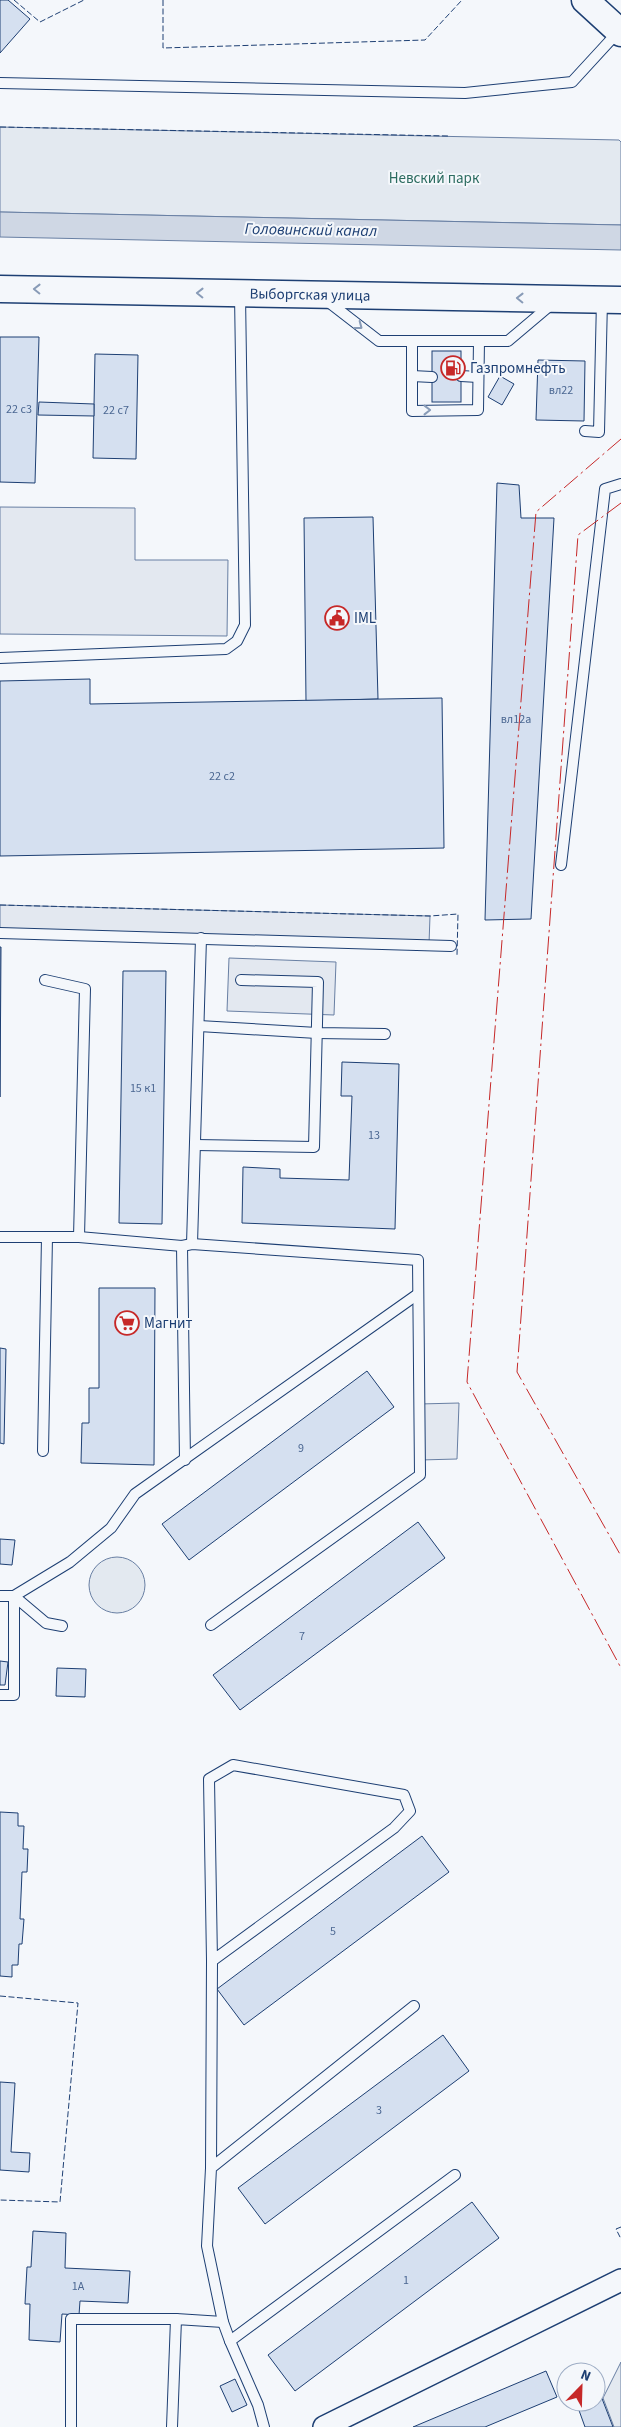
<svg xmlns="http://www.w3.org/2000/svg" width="621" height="2427" font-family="'Source Sans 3',sans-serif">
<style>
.green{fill:#e3e9f0;stroke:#687fa3}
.parking{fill:#e3e8f0;stroke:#687fa3}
.water{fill:#cfd7e4;stroke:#687fa3}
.building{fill:#d5e0f0;stroke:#1d3f73}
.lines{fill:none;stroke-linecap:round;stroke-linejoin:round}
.service-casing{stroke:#1d3f73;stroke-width:12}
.minor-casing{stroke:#1d3f73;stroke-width:24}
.tertiary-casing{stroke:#1d3f73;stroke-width:29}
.service{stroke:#f4f7fb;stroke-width:10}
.minor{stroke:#f4f7fb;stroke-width:21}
.tertiary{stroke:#f4f7fb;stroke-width:26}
.fence{stroke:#1d3f73;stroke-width:1;stroke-dasharray:6 2.5;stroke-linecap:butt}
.power{stroke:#c62828;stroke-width:1;stroke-dasharray:18 4 2.5 4;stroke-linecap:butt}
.oneway{stroke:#889bb7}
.labels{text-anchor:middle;stroke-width:4;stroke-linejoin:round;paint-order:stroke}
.number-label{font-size:12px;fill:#4b6792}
.park-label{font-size:15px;fill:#2c6c60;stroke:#f4f7fb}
.street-label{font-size:15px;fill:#1d3f73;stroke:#f4f7fb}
.poi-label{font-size:15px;fill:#1d3f73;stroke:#f4f7fb;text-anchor:start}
.water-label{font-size:16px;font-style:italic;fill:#1d3f73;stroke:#f4f7fb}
</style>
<rect width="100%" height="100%" fill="#f4f7fb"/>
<!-- green -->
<g class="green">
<path d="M0 127 619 140 621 142V225L0 212Z"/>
<circle cx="117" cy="1585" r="28"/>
<path d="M621 2362V2427H614L603 2398Z"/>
</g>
<!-- parking -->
<g class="parking">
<path d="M0 507 135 508V560H228L227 636 0 634Z"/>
<path d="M0 905 430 916 429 944 0 933Z"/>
<path d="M229 958 336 962 334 1015 227 1011Z"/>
<path d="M459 1403 457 1459 420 1460 419 1404Z"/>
</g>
<!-- water -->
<path class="water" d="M0 212 621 225V250L0 237Z"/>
<!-- building -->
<g class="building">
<path d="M0 0H8L30 19 0 53Z"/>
<path d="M0 337H39L35 483 0 482Z"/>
<rect x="432" y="351" width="29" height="51"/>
<path d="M95 354 138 355 136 459 93 458Z"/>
<path d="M538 360 585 361 584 421 536 420Z"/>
<path d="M500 376 514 384 502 405 488 397Z"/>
<path d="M39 402 94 404V416L38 415Z"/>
<path d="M497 483 519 485 521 518H554L531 919 485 920Z"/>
<path d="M373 517 378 699 306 701 304 518Z"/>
<path d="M90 679V704L442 698 444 848 0 856V681Z"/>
<path d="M0 947H1L0 1097Z"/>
<path d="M123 971H166L162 1224 119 1223Z"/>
<path d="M342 1062 399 1064 395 1229 242 1223 243 1167 280 1169V1178L349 1180 352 1096H341Z"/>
<path d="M99 1288H155L154 1465 81 1463 82 1423H89V1388H99Z"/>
<path d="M0 1348 6 1349 4 1444 0 1443Z"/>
<path d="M367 1371 394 1407 189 1560 162 1524Z"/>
<path d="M418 1522 445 1558 240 1710 213 1675Z"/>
<path d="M0 1539 15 1540 12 1565 0 1564Z"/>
<path d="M0 1661 8 1662 5 1685H0Z"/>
<path d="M57 1668 86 1669 85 1697 56 1696Z"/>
<path d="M0 1812 18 1813V1826H24L23 1849H28L27 1872H22L20 1919H24L22 1944H19L18 1965H12V1977L0 1976Z"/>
<path d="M422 1836 449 1872 244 2025 217 1989Z"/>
<path d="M443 2035 469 2071 265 2224 238 2188Z"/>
<path d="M0 2082 15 2083 11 2152 30 2153 29 2172 0 2170Z"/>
<path d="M472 2202 499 2238 295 2391 268 2355Z"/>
<path d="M33 2231 66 2233 65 2268 130 2271 128 2303 80 2301 79 2315 62 2314 60 2342 29 2340 30 2304H25L27 2267H31Z"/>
<path d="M546 2371 557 2397 485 2427H413Z"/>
<path d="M235 2379 247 2405 232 2412 220 2386Z"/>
<path d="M596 2383 613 2427H585L576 2402H596Z"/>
</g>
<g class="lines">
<!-- service casing -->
<g class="service-casing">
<g id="service">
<path d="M0 83 465 93 572 82 618 32"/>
<path d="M326 300 379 341H508L553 303"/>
<path d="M412 341V411L478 410 479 341"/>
<path d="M412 376 432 377"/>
<path d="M461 376 478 377"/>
<path d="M585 431 599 432 602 300"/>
<path d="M0 658 226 649 237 641 245 625 240 295"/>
<path d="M561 865 605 489 621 484"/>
<path d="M0 933 451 946"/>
<path d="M45 980 85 989 79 1237"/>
<path d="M199 1026 317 1033 385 1034"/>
<path d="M196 1145 314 1147 318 982 241 980"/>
<path d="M0 1237H79L182 1246 192 1244 418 1260 420 1475 211 1625"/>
<path d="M192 1244 201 938"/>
<path d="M182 1246 185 1460"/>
<path d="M43 1451 47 1237"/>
<path d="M0 1596H14L70 1562 111 1528 135 1494 418 1294"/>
<path d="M0 1695H14V1596L46 1623 62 1626"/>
<path d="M233 1765 404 1795 410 1811 394 1828 212 1961 209 1779Z"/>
<path d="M211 2168 212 1961"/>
<path d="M230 2341 223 2322 207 2246 211 2168 414 2006"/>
<path d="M71 2427V2319H176"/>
<path d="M172 2427 176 2319 223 2322"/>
<path d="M264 2427 258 2405 230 2341 455 2175"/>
</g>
</g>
<!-- minor casing -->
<g class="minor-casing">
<path id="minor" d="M324 2427 621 2280"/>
</g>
<!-- tertiary casing -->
<g class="tertiary-casing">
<g id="tertiary">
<path d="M585 0 621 33"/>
<path id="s1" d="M0 289 621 300"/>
</g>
</g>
<!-- service -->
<use href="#service" class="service"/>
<!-- minor -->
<use href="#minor" class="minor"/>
<!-- tertiary -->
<use href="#tertiary" class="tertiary"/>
<!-- fence -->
<g class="fence">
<path d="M14 0 40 22 84 0"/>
<path d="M163 0V48L425 40 462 0"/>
<path d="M0 127 448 136"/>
<path d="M0 905 430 916 458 914 457 955"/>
<path d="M0 1996 78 2003 60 2202 0 2200"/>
<path d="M621 2227 616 2229 621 2239"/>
</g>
<!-- power -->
<g class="power">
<path d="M621 439 536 512 467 1382 621 1668"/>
<path d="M621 503 578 535 517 1372 621 1556"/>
</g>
</g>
<!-- one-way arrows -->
<defs><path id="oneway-chevron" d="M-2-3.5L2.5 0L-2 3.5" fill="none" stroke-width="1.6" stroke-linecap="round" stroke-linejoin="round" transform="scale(1.25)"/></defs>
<g class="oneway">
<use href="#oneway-chevron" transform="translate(37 289) rotate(-179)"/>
<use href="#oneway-chevron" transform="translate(200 293) rotate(-179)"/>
<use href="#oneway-chevron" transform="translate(520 298) rotate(-179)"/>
<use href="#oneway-chevron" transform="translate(359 326) rotate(37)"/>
<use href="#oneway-chevron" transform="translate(427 410)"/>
</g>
<!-- icons -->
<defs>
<g id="fuel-ring" transform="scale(1.25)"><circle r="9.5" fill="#f4f7fb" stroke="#c62828" stroke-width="1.5"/><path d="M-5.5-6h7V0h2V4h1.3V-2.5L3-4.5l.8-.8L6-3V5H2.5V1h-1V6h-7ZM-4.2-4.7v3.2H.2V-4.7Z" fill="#c62828"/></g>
<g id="civic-ring" transform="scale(1.25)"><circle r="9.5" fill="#f4f7fb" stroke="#c62828" stroke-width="1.5"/><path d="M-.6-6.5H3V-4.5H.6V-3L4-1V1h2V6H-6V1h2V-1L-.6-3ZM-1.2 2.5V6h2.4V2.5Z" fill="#c62828"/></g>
<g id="supermarket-ring" transform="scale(1.25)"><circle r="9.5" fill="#f4f7fb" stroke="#c62828" stroke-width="1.5"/><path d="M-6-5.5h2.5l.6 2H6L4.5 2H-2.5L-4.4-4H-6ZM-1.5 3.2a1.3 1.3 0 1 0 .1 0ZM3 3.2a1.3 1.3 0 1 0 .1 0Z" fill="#c62828"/></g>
</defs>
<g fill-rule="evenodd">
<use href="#fuel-ring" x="453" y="368"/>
<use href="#civic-ring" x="337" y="618"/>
<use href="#supermarket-ring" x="127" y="1323"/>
</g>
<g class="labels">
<!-- number labels -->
<g class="number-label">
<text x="561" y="394">вл22</text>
<text x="19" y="413">22 с3</text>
<text x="116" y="414">22 с7</text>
<text x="516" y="723">вл12а</text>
<text x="222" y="780">22 с2</text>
<text x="143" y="1092">15 к1</text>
<text x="374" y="1139">13</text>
<text x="301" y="1452">9</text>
<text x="302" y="1640">7</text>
<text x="333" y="1935">5</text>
<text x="379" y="2114">3</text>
<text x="406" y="2284">1</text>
<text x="78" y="2290">1А</text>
</g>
<!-- park labels -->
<g class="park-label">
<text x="434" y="183">Невский парк</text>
</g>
<!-- street labels -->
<g class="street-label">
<text dy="5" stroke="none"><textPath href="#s1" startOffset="310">Выборгская улица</textPath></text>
</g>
<!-- poi labels -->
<g class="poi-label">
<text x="470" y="373">Газпромнефть</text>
<text x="354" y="623">IML</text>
<text x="144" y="1328">Магнит</text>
</g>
<!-- water labels -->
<g class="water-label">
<text transform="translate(311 229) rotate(1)" y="6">Головинский канал</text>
</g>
</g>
<!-- north arrow -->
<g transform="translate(581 2387) rotate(23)"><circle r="24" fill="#f4f7fb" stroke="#9eadc5"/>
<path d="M0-4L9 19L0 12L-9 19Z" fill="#c62828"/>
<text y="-8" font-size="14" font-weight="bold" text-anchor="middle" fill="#1d3f73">N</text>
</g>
</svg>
